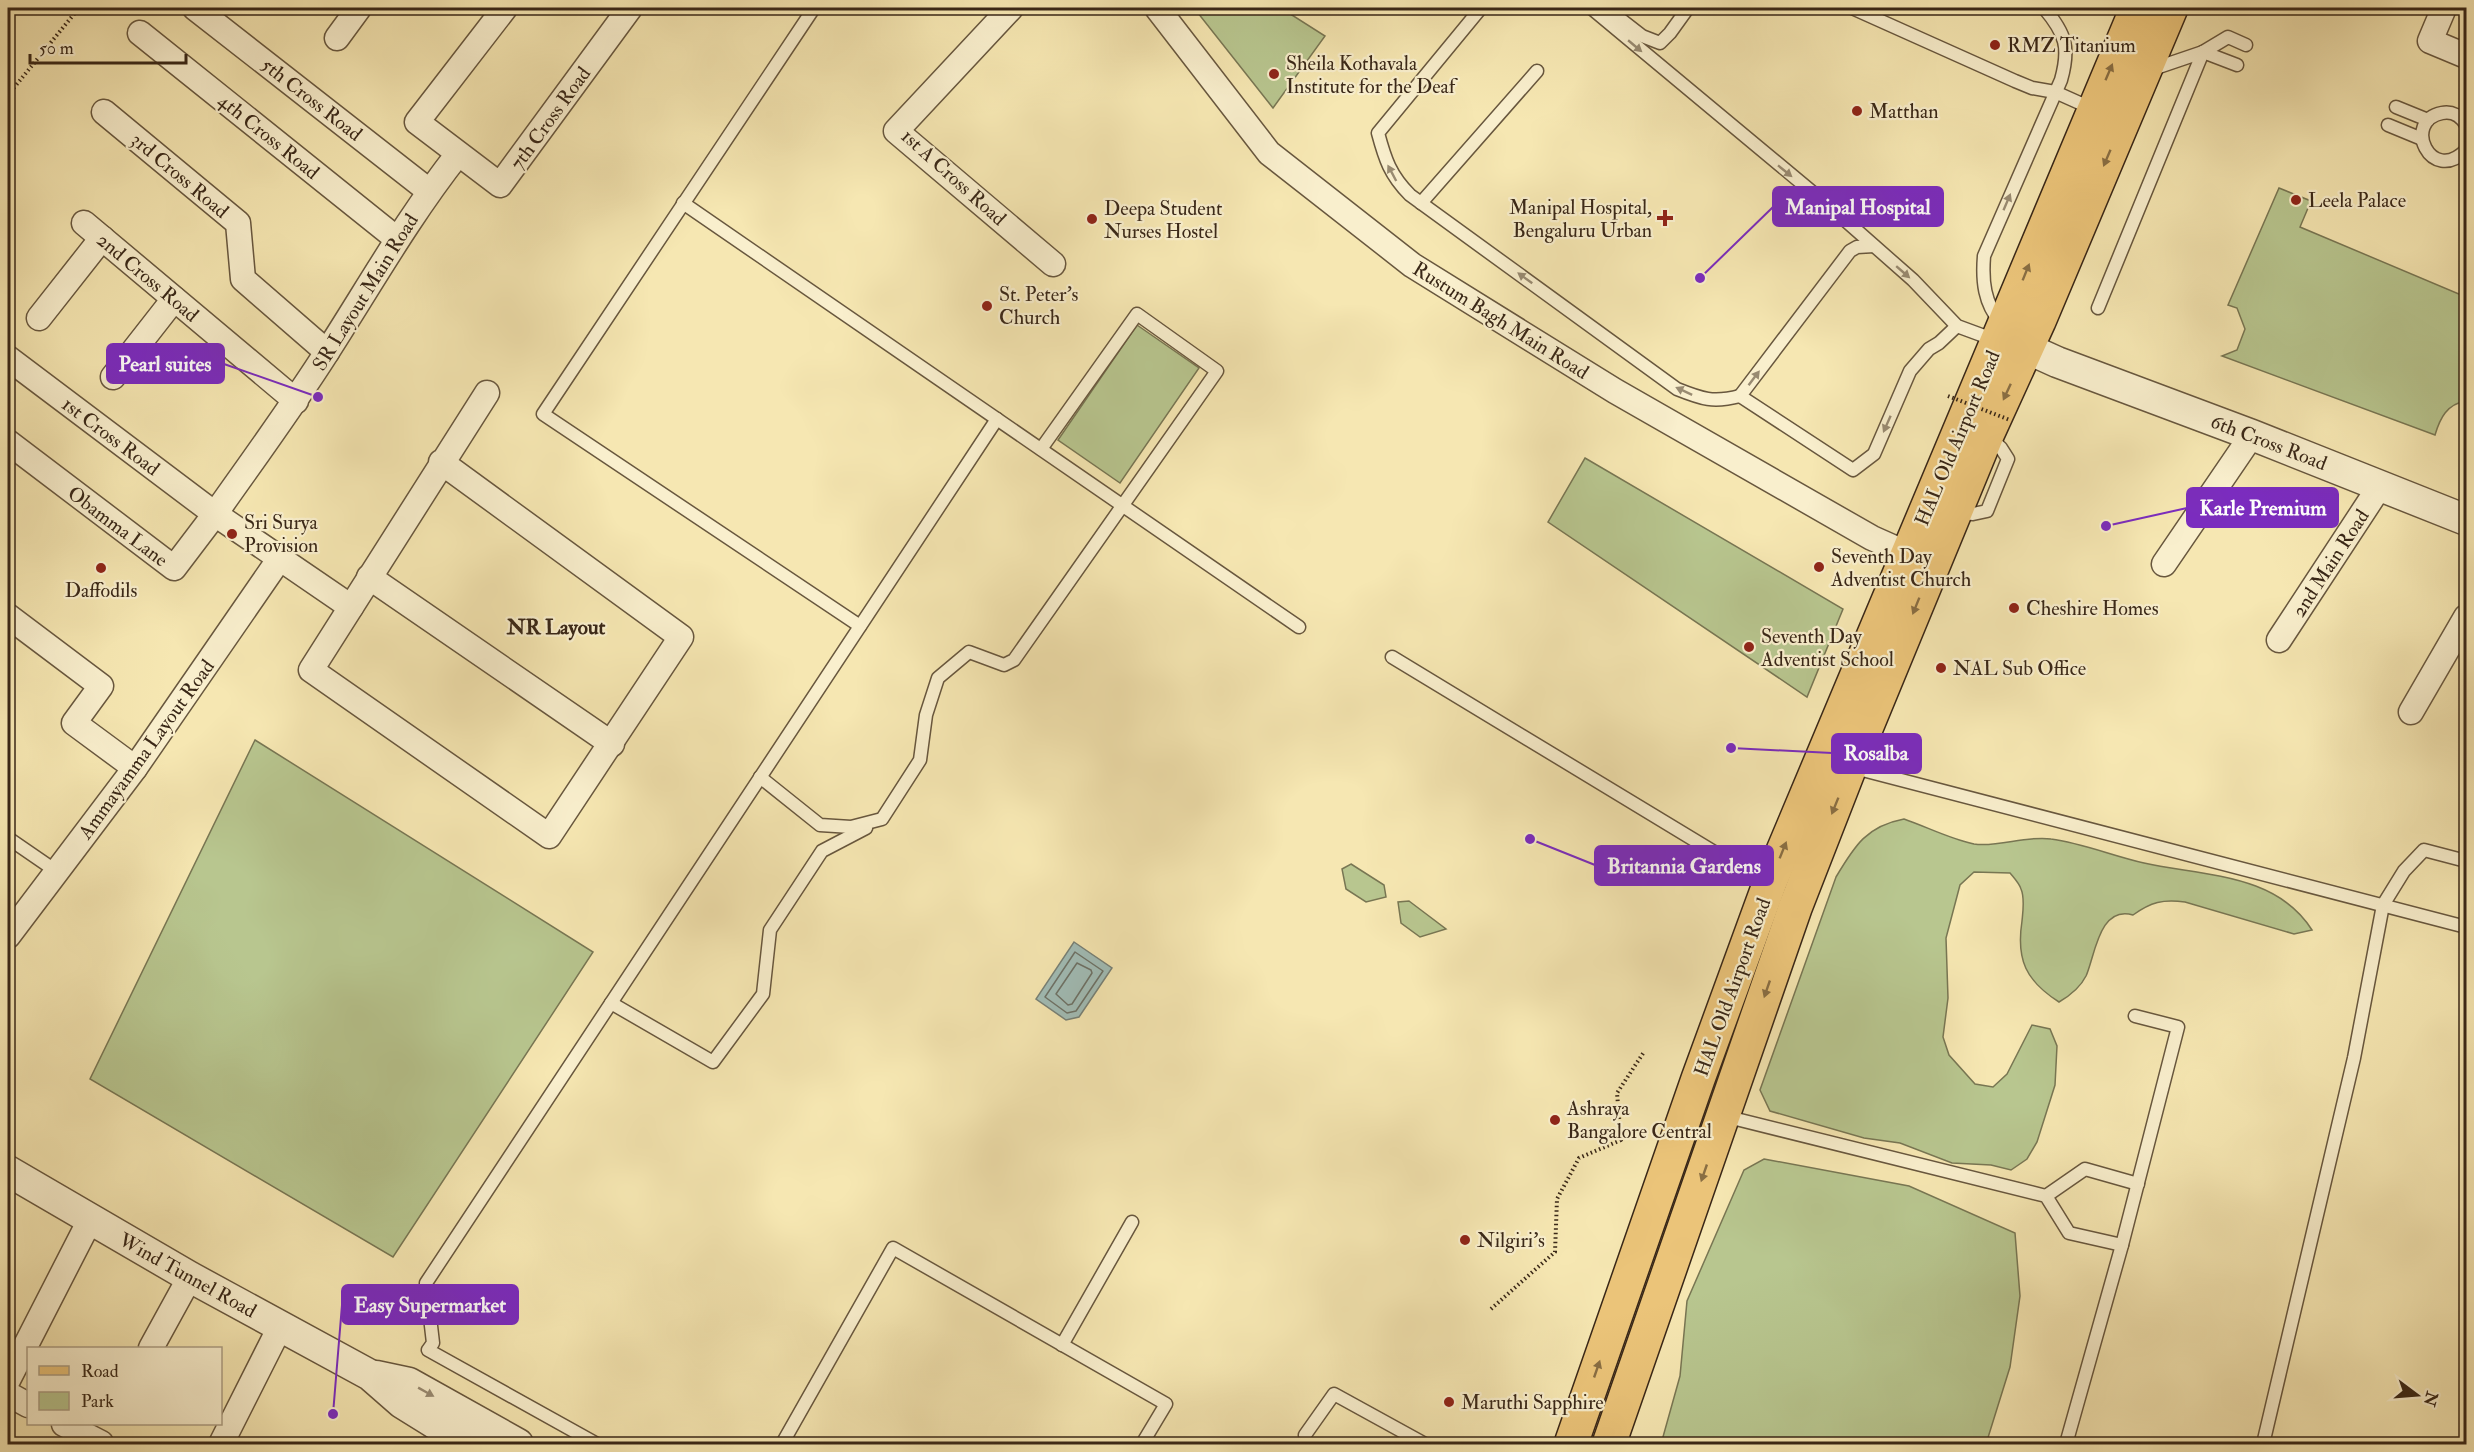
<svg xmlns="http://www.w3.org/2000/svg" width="2474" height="1452" font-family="'IM FELL Double Pica',serif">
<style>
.green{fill:#b8c68f;stroke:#787653;stroke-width:1.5}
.water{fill:#a1bdb7;stroke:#778177;stroke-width:1.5}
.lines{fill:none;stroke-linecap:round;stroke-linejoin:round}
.shore{stroke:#6d7267;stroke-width:1.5}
.service-casing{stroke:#68573e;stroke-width:15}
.minor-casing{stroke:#68573e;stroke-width:27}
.tertiary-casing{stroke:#68573e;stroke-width:33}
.primary-casing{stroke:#392717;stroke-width:36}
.path{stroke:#392717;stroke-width:4;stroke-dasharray:1.5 3;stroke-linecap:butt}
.service{stroke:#f9efcd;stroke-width:12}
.minor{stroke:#f9efcd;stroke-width:24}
.tertiary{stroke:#f9efcd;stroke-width:30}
.primary{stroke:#ebc479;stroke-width:33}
.path-bridge{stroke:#392717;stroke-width:4;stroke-dasharray:1.5 3;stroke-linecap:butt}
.oneway{fill:#998b72}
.oneway2{fill:#896e43}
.poi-dot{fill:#8f2418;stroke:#f9efcd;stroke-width:2}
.labels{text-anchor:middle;stroke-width:4.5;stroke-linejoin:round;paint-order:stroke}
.poi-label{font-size:20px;fill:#392717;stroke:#f9efcd;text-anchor:start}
.street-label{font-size:20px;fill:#392717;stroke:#f9efcd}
.neighbourhood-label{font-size:21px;font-weight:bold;fill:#392717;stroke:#f9efcd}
.leader{fill:none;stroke:#7b2cbf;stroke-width:2}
.callout-dot{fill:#7b2cbf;stroke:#f9efcd;stroke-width:2}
.callout{fill:#7b2cbf;stroke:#7b2cbf;stroke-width:2}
.callout-label{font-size:21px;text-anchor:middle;font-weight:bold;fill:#fff}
</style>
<rect width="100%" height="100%" fill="#f6e7b2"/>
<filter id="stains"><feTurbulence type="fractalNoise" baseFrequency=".00333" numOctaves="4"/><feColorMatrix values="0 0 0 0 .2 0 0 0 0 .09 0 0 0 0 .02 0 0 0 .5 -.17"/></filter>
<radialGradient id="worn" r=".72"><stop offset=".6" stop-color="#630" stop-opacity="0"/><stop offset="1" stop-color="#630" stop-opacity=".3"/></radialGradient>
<!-- green -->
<g class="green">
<path d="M1194 8H1281L1325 36 1273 108Z"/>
<path d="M2279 188 2311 201 2300 227 2466 297V401C2447 404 2440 418 2435 435L2222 356 2237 350 2245 329 2237 308 2228 305Z"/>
<path d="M1137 325 1199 368 1120 483 1058 440Z"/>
<path d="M1585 458 1843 609 1807 697 1548 522Z"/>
<path d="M255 740 593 952 393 1257 90 1079Z"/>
<path d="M1904 819C1927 827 1950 839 1974 844 1997 848 2027 835 2051 839 2082 843 2113 856 2144 863 2203 876 2276 873 2312 930L2294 934 2185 902C2163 899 2151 902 2133 915 2099 905 2095 956 2086 976 2080 988 2071 995 2059 1002 2026 981 2016 960 2022 921 2023 911 2025 898 2021 889 2019 883 2014 878 2010 873L1974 872 1960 885 1946 938 1948 998 1943 1037 1949 1055 1975 1084 1993 1087 2007 1074 2032 1025 2050 1029 2057 1046 2055 1085 2037 1142 2027 1159 2011 1170 1991 1165 1952 1163 1900 1143 1864 1138 1770 1111 1760 1090 1836 877C1855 845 1867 826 1904 819Z"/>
<path d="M1351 864 1384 885 1386 897 1366 902 1346 889 1342 869Z"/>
<path d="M1409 901 1446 929 1420 937 1401 923 1398 902Z"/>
<path d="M1764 1159 1909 1186 2015 1233 2020 1296 2010 1367 1986 1444H1661L1680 1376 1687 1301 1744 1170Z"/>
</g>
<!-- water -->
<path class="water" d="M1074 942 1112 968 1079 1017 1066 1020 1036 999Z"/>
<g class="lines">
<!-- shore -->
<g class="shore">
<path d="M1075 952 1103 971 1076 1011 1067 1013 1045 997Z"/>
<path d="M1077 963 1091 970 1092 973 1072 1004 1068 1005 1056 994Z"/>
</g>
<!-- service casing -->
<g class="service-casing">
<g id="service">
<path d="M814 8 543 414 860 626"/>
<path d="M1481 8 1378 133C1385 159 1390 175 1410 195L1677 389C1702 399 1713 403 1740 396"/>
<path d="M1591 8 1829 206 1913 280 1957 326 1995 340"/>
<path d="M1606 8 1642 36 1660 43 1670 33 1688 8"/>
<path d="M1852 8 2015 81 2032 88 2055 92 2093 109"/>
<path d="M2237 65 2203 52 2228 37 2246 45"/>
<path d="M2150 70 2203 52"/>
<path d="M2396 107 2428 120"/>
<path d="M2388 125 2422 139"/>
<path d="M2466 125C2461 116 2452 111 2442 113 2401 121 2431 186 2466 150"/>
<path d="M683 203 1299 627"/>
<path d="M1421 203 1537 71"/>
<path d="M1874 246 1857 247 1850 251 1740 396 1853 470 1874 454 1910 371 1929 349 1939 343 1957 326"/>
<path d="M2098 308 2203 52"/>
<path d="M2001 323C1984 303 1982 281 1984 256L2061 80C2070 48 2066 34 2044 8"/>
<path d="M1958 512 1973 514 1987 511 2008 459 2001 448 1988 436"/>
<path d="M1392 657 1747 872 1770 882"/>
<path d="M1851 767 2466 927"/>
<path d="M760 777 820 825 851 827 882 819 920 760 926 715 938 678 969 652 1004 665 1014 660 1217 371 1137 314 1041 449"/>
<path d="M8 838 56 871"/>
<path d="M611 1003 713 1062 763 994 770 930 822 851 866 828"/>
<path d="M1724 1116 2046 1196 2069 1233 2122 1245"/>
<path d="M2046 1196 2085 1169 2138 1184"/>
<path d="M1062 1345 1132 1222"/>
<path d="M1305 1435 1334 1394 1425 1444"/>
<path d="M597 1444 428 1350 433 1343 426 1283 997 419"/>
<path d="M782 1444 893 1248 1166 1404 1142 1444"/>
<path d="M2066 1444 2122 1245 2178 1027 2135 1016"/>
<path d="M2263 1444 2354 1058 2383 905 2404 871 2424 850 2466 861"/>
</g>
</g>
<!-- minor casing -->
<g class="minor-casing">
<g id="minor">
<path d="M195 8 429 191"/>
<path d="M505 8 417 122 500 185 630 8"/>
<path d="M1011 8 896 131 1053 264"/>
<path d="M1157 8 1269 153 1412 265 1615 391 1872 538 1908 554"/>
<path d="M2444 8 2430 41 2466 56"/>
<path d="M140 33 397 239"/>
<path d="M337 38 359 8"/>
<path d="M104 112 238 223 243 279 327 352"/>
<path d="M84 223 296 401"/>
<path d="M39 318 102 238"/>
<path d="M8 358 215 514 174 568 8 442"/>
<path d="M113 377 174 299"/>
<path d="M441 462 681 637 549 836 311 670 487 393"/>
<path d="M2164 564 2252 435"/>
<path d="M369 577 612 744"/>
<path d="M351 607 215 514C253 460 292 407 327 352 370 285 409 216 458 154"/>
<path d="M8 616 101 686 74 723 135 768"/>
<path d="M2279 640 2380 486"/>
<path d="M2411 712 2466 617"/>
<path d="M8 936 135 768 280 558"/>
<path d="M151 1348 190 1277"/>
<path d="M8 1380 90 1220"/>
<path d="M8 1394 28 1405"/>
<path d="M64 1424 101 1443"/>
<path d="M221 1444 280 1327"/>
</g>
</g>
<!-- tertiary casing -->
<g class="tertiary-casing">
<g id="tertiary">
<path d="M2005 342 2015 343 2057 362 2252 435 2466 520"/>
<path d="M8 1171 190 1277 370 1375 402 1403 468 1444"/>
<path d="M376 1376 409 1383 518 1444"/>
</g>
</g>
<!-- primary casing -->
<g class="primary-casing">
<g id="primary">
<path d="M1571 1444 1698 1079 1770 882 2137 8"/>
<path d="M1609 1444 1795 908 1850 767 1987 435 2039 321 2171 8"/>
</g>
</g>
<!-- path -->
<g class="path">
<path d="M8 95 79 8"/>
<path d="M1491 1309 1555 1252 1557 1199 1579 1158 1621 1140 1617 1093 1644 1052"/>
</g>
<!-- service -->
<use href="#service" class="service"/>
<!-- minor -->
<use href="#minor" class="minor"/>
<!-- tertiary -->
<use href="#tertiary" class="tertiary"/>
<!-- primary -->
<use href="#primary" class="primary"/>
<!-- path-bridge -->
<path class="path-bridge" d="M1948 396 2010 420"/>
</g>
<!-- one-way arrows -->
<defs><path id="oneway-solid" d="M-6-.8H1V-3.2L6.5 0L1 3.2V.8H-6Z" transform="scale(1.5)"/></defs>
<g class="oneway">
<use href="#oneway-solid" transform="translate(1635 46) rotate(40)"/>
<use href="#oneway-solid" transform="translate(1785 171) rotate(39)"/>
<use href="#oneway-solid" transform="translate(1392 173) rotate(-118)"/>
<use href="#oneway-solid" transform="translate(2007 202) rotate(-67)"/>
<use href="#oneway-solid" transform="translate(1903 272) rotate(41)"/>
<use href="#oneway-solid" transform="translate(1525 278) rotate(-144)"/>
<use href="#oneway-solid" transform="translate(1754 378) rotate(-53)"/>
<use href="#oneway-solid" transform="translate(1684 391) rotate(-155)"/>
<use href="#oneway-solid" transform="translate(1887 424) rotate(114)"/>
<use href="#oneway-solid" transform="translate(426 1392) rotate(29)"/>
</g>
<g class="oneway2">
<use href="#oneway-solid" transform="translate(2109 72) rotate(-67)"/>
<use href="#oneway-solid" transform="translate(2107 158) rotate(113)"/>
<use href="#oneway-solid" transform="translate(2026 272) rotate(-68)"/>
<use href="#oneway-solid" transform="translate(2007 392) rotate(115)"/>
<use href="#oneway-solid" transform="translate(1916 606) rotate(112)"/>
<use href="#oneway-solid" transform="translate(1835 806) rotate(112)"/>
<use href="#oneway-solid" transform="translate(1783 850) rotate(-68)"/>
<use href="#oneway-solid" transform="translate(1767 989) rotate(109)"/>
<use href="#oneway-solid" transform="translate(1704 1173) rotate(109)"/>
<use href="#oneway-solid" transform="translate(1597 1369) rotate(-71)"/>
</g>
<!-- markers -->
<g class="poi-dot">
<circle cx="1995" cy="45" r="6"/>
<circle cx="1274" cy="74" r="6"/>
<circle cx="1857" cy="111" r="6"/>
<circle cx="2296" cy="200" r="6"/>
<path d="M1662 209h6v6h6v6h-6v6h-6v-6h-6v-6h6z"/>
<circle cx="1092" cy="219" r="6"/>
<circle cx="987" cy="306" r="6"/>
<circle cx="232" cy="534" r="6"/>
<circle cx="1819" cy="567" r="6"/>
<circle cx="101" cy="568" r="6"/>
<circle cx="2014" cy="608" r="6"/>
<circle cx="1749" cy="647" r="6"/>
<circle cx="1941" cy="668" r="6"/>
<circle cx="1555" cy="1120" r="6"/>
<circle cx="1465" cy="1240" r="6"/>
<circle cx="1449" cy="1402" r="6"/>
</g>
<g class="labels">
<!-- poi labels -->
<g class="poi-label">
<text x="2007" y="52">RMZ Titanium</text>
<text x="1286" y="70">Sheila Kothavala<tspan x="1286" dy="23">Institute for the Deaf</tspan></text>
<text x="1869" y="118">Matthan</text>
<text x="2308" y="207">Leela Palace</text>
<text x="1652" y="214" text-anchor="end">Manipal Hospital,<tspan x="1652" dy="23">Bengaluru Urban</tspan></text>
<text x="1104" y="215">Deepa Student<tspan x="1104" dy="23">Nurses Hostel</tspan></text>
<text x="999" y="301">St. Peter's<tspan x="999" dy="23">Church</tspan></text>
<text x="244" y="529">Sri Surya<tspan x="244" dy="23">Provision</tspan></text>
<text x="1831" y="563">Seventh Day<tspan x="1831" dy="23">Adventist Church</tspan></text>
<text x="101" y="597" text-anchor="middle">Daffodils</text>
<text x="2026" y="615">Cheshire Homes</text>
<text x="1761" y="643">Seventh Day<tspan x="1761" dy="23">Adventist School</tspan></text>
<text x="1953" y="675">NAL Sub Office</text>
<text x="1567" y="1115">Ashraya<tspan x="1567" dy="23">Bangalore Central</tspan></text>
<text x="1477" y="1247">Nilgiri's</text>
<text x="1461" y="1409">Maruthi Sapphire</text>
</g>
<!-- street labels -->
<g class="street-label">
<text transform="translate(312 99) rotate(38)" y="7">5th Cross Road</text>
<text transform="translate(550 118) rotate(-54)" y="7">7th Cross Road</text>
<text transform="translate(269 136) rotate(39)" y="7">4th Cross Road</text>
<text transform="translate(180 175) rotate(40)" y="7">3rd Cross Road</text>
<text transform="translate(954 177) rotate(42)" y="7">1st A Cross Road</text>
<text transform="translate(148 277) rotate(40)" y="7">2nd Cross Road</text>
<text transform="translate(365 292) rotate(-58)" y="7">SR Layout Main Road</text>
<text transform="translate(1501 320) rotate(32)" y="7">Rustum Bagh Main Road</text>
<text transform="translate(111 436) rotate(37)" y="7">1st Cross Road</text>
<text transform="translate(1957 438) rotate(-67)" y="7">HAL Old Airport Road</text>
<text transform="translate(2269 442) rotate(21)" y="7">6th Cross Road</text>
<text transform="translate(118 526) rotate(37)" y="7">Obamma Lane</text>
<text transform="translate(2330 563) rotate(-57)" y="7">2nd Main Road</text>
<text transform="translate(146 749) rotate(-54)" y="7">Ammayamma Layout Road</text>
<text transform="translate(1732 987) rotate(-70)" y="7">HAL Old Airport Road</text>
<text transform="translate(188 1275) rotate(29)" y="7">Wind Tunnel Road</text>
</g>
<!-- neighbourhood labels -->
<g class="neighbourhood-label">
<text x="556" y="634">NR Layout</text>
</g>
</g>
<!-- callouts -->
<path class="leader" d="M1700 278L1773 207M318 397L224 364M2106 526L2187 508M1731 748L1832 753M1530 839L1595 865M333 1414L342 1305"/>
<g class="callout-dot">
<circle cx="1700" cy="278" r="6"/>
<circle cx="318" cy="397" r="6"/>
<circle cx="2106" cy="526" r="6"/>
<circle cx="1731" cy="748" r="6"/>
<circle cx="1530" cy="839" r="6"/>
<circle cx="333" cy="1414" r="6"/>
</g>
<g class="callout">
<rect x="1773" y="187" width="170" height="39" rx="6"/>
<rect x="107" y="344" width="117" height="39" rx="6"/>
<rect x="2187" y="488" width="151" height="39" rx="6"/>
<rect x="1832" y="734" width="89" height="39" rx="6"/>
<rect x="1595" y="846" width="178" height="39" rx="6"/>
<rect x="342" y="1285" width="176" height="39" rx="6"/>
</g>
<g class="callout-label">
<text x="1858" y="214">Manipal Hospital</text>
<text x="165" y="371">Pearl suites</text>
<text x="2263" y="515">Karle Premium</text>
<text x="1876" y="760">Rosalba</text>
<text x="1684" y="873">Britannia Gardens</text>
<text x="430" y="1312">Easy Supermarket</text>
</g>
<!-- margin -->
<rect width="2474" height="1452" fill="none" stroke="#f6e7b2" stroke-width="30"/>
<rect x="9" y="9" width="2456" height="1434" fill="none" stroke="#392717" stroke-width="3"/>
<rect x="15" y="15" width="2444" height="1422" fill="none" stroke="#392717" stroke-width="1.5"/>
<!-- legend -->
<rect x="27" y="1347" width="195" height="78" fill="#f9efcd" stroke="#ac9f84" stroke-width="1.5"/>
<rect x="39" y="1366" width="30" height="9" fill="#ebc479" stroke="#ac9f84" stroke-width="1.5"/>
<text x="81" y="1377" font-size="18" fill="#392717">Road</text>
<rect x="39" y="1392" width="30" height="18" fill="#b8c68f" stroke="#ac9f84" stroke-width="1.5"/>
<text x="81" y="1407" font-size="18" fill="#392717">Park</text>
<!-- north arrow -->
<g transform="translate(2417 1395) rotate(106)" stroke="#f9efcd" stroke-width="4.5" paint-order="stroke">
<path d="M0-4.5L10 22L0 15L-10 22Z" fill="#392717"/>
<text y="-9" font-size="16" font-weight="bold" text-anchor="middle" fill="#392717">N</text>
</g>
<!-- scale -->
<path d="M30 54v9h156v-9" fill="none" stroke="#392717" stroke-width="3"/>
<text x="39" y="54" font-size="18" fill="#392717" stroke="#f9efcd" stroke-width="4.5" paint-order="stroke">50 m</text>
<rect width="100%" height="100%" filter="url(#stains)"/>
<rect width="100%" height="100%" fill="url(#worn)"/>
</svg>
